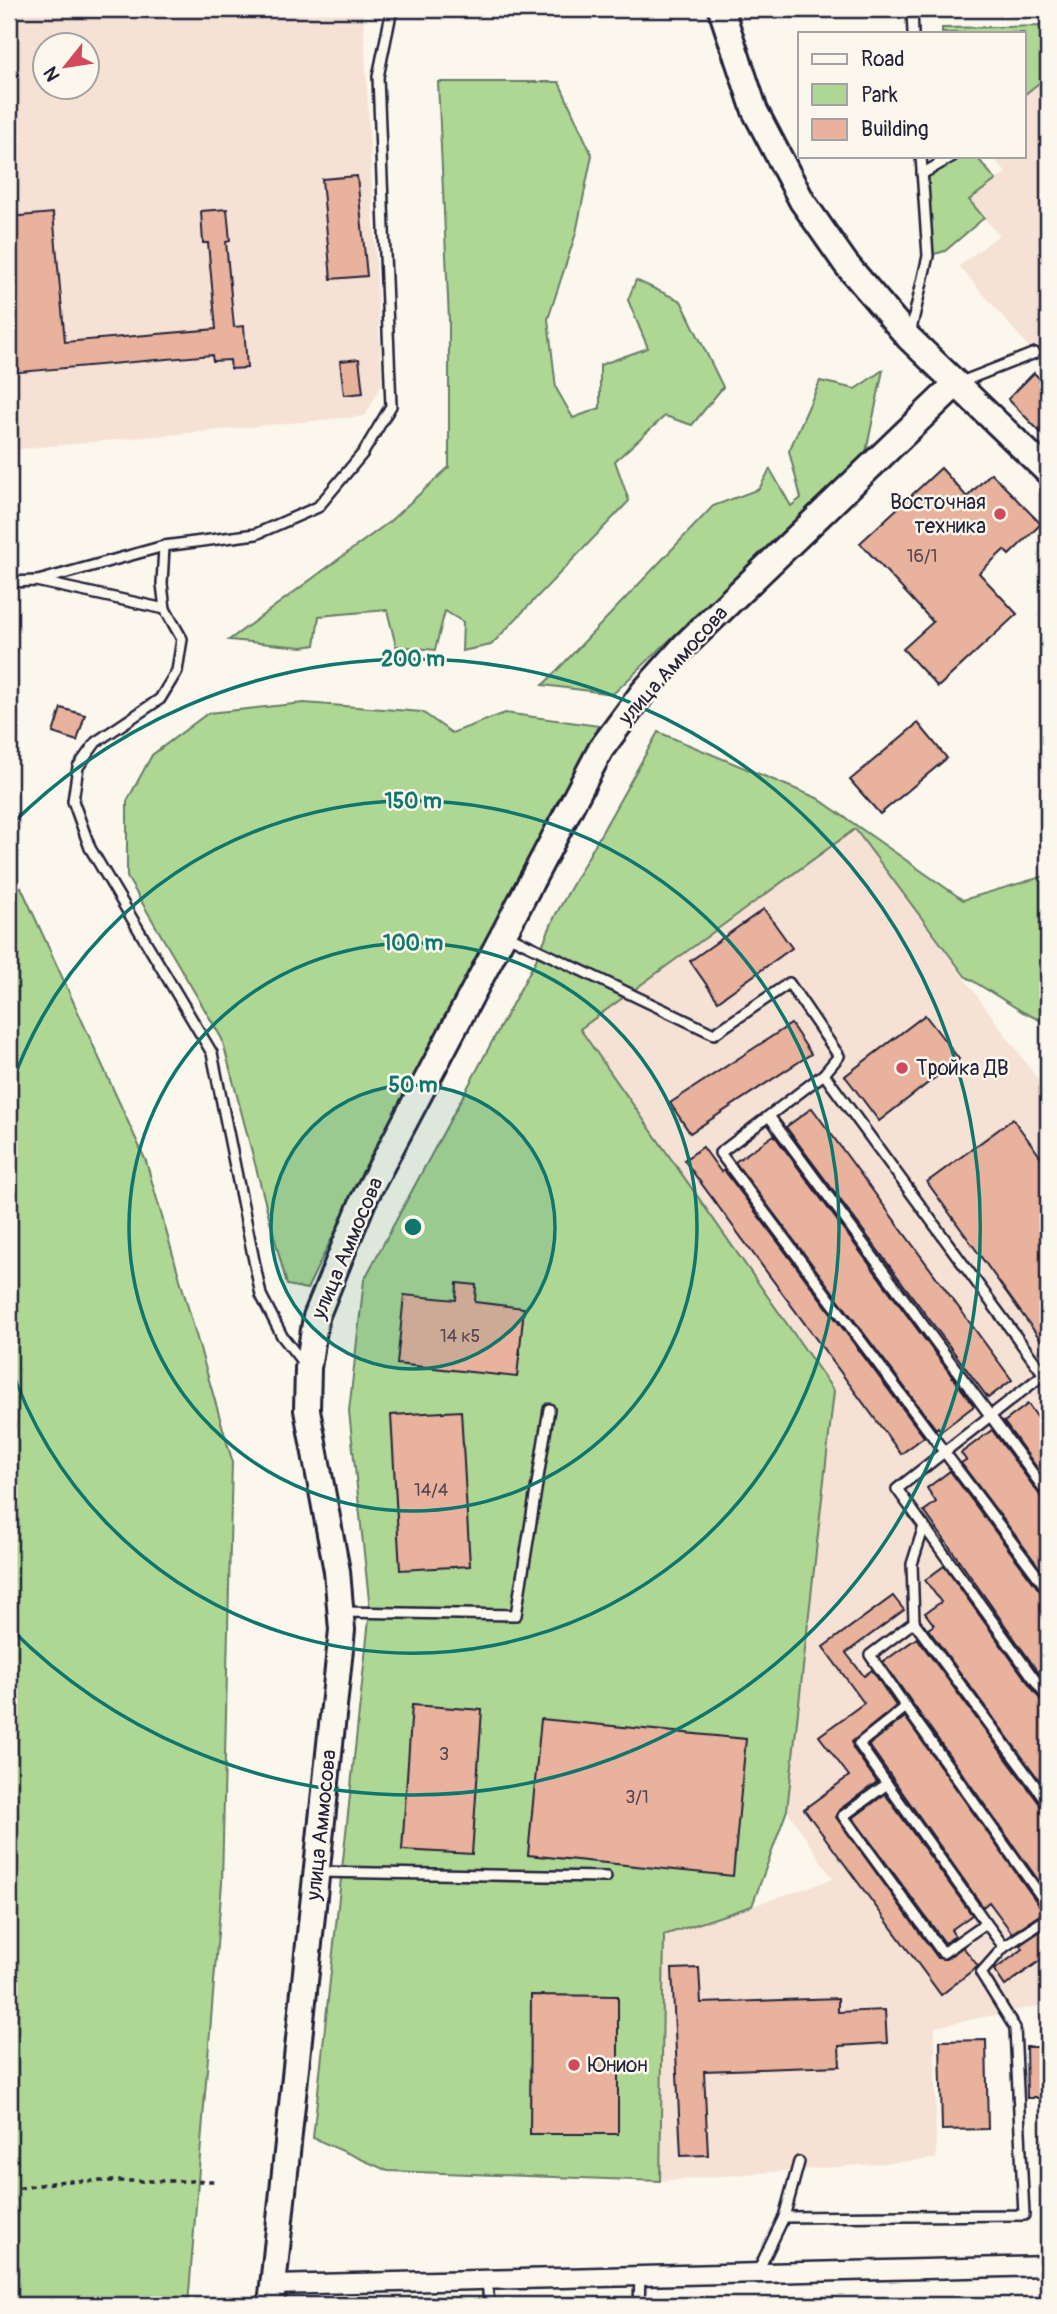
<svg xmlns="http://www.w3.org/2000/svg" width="1057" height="2314" font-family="Pangolin,sans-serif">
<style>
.built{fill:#f5e2d4;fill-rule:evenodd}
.green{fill:#aed794;stroke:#687c68;stroke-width:2}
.building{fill:#e8b29c;stroke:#22223b;stroke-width:2}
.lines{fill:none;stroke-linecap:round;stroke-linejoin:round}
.lane-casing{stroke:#22223b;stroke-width:14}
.street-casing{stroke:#22223b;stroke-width:23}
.secondary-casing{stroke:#22223b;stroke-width:30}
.path{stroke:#22223b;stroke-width:3.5;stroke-dasharray:5 5;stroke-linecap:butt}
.lane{stroke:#fbf7ec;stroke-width:9}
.street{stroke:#fbf7ec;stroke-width:18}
.secondary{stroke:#fbf7ec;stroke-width:24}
.ring{fill:none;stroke:#0f766e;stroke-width:3.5}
.poi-dot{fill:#d1495b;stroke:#fbf7ec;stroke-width:2.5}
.labels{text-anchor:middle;stroke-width:5;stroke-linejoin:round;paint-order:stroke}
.number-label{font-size:18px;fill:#544653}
.poi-label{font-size:21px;fill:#22223b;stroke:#fbf7ec;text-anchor:start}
.street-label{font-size:21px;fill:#22223b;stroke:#fbf7ec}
.centre{fill:#0f766e;stroke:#fbf7ec;stroke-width:3.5}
.ring-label{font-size:21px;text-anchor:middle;font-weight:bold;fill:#0f766e;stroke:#fbf7ec;stroke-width:5;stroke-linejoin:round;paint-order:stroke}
</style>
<rect width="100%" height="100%" fill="#fbf7ec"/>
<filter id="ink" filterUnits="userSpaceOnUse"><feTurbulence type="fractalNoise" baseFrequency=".0143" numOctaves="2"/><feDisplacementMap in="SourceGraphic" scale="14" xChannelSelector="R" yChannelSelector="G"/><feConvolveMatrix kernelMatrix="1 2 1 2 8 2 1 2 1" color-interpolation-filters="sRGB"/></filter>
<g filter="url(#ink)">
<!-- built -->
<g class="built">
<path d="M9 9H363L382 384 365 416 9 450ZM46 46H88V88H46Z"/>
<path d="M1045 79 1048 80V369L959 266 999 235 968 200 1006 173 992 156H1024V95Z"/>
<path d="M855 829 1048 1093V2004L935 2027 936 2159 660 2181 664 1935 833 1879 787 1810 834 1391 580 1029Z"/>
</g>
<!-- green -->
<g class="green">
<path d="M1048 26V80L1044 79 1024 95V33H942V28Z"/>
<path d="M438 82H559L592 155 576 233 548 319 556 388 573 418 600 408V365L648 348 628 300 636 280 681 301 723 387 692 425 665 416 615 461 629 501 491 645 462 651 463 622 445 611 435 650 396 646 387 610 319 616 315 645 302 647 229 640 389 522 449 467V320Z"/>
<path d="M953 156H976L996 180 969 200 984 218 945 251 928 256 922 174Z"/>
<path d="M883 370 866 452 613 694 543 685 713 506 759 489 770 469 791 506 801 498 789 451 820 381 855 389Z"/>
<path d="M304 703 422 712 452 733 505 713 599 726 371 1158 307 1289 287 1285 222 1039 127 877V801L152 755 208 713Z"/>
<path d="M658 732 817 798 963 900 1048 875V1024L1023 1012 965 976 855 829 580 1029 834 1391 787 1810 752 1906 664 1935 660 2181 388 2171 313 2138 370 1610 349 1411 364 1280 536 960 555 916Z"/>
<path d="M21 887 146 1161 232 1460 222 1883 188 2305H9V890Z"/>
</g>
<!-- building -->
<g class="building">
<path d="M357 176 367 276 331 279 322 179Z"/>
<path d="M227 209 230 241 226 242 234 327 244 326 247 368 231 369 230 360 213 361 212 355 9 373V217L53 213 65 342 216 329 208 243H203L201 211Z"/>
<path d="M359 359 363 393 344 395 340 361Z"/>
<path d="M1034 373 1048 387V440L1008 399Z"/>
<path d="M941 468 967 497 991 473 1041 524 1009 555 1004 550 979 573 1017 614 938 687 903 649 933 622 860 543Z"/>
<path d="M61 708 85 715 77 741 53 733Z"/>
<path d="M918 723 947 758 880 814 850 780Z"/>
<path d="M764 909 792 948 718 1001 690 961Z"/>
<path d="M925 1015 959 1059 879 1121 845 1076Z"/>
<path d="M791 1024 811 1054 690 1133 670 1103Z"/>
<path d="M812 1108 1012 1380 988 1398 786 1127Z"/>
<path d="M1013 1119 1048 1167V1350L927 1182Z"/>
<path d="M774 1135 974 1406 941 1431 938 1427 936 1429 735 1162Z"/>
<path d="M703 1147 721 1172 724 1170 924 1437 901 1454 684 1160Z"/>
<path d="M457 1283 476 1285 475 1302 524 1308 517 1377 397 1364 404 1295 456 1300Z"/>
<path d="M1028 1404 1048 1432V1483L1004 1422Z"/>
<path d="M461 1411 470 1566 400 1570 391 1415Z"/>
<path d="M992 1430 1042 1498 1048 1501V1579L961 1463 966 1460 961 1453Z"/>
<path d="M950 1471 1042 1594 1048 1597V1686L924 1511 936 1502 927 1488Z"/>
<path d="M944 1566 1042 1702 1048 1705V1792L928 1629 934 1625 925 1613 941 1602 925 1580Z"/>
<path d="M893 1596 904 1610 846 1653 864 1676 872 1670 896 1706 852 1742 853 1748 877 1782 839 1810 836 1817 938 1958 946 1959 963 1947 978 1966 941 1995 804 1809 849 1776 819 1736 864 1703 823 1647Z"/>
<path d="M917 1638 1042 1807 1048 1810V1894L883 1662Z"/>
<path d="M412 1705 482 1710 472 1854 402 1850Z"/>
<path d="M905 1717 1044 1912 1012 1933 989 1902 983 1907 869 1745Z"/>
<path d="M541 1719 746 1739 733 1876 528 1855Z"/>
<path d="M885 1794 972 1915 951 1930 955 1936 945 1943 853 1818Z"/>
<path d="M1048 1926V1955L1005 1986 994 1970 1023 1949 1020 1945Z"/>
<path d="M699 1968 701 2003 838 1998V2012L885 2010 887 2043 839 2046 840 2066 704 2071 708 2155 681 2156 672 1969Z"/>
<path d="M531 1995 618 1996V2134H530Z"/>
<path d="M986 2040 988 2129 942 2130 940 2041Z"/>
<path d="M1026 2047H1048V2098H1027Z"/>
</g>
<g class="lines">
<!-- lane casing -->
<g class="lane-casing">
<g id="lane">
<path d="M912 9 913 33"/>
<path d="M922 174 953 156"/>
<path d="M910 334 928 256 921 156"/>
<path d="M961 382 1035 353"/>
<path d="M164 546 162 584 165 609"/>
<path d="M38 581 164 546 256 534 318 507 363 453 391 406 378 77 392 9"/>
<path d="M9 582 36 581 165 609 182 639 177 671 160 699 96 742 78 767 73 801 90 848 212 1053 261 1295 282 1336 304 1364"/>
<path d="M505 934 714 1034 789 983 839 1056 824 1074"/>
<path d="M769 1116 1048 1494"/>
<path d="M1044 1374 897 1489 1048 1698"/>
<path d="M1048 1380 824 1074 720 1153 1048 1590"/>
<path d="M924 1526 912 1564 914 1622 870 1655 906 1707 859 1744 887 1784 843 1816 943 1953 986 1923 1004 1947 1048 1918"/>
<path d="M342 1612 516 1615 549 1409"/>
<path d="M914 1622 1048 1803"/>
<path d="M906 1707 1048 1906"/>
<path d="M887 1784 986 1923"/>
<path d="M318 1872 606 1877"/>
<path d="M784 2217 799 2162"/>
<path d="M757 2273 784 2217 1024 2215 1015 2028 981 1973 1004 1947"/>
<path d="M487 2280 489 2305"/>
<path d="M639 2305 640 2276"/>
</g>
</g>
<!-- street casing -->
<g class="street-casing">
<path id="street" d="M273 2285 1048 2266"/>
</g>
<!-- secondary casing -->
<g class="secondary-casing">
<g id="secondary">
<path d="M721 9 755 111 802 201 846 264 909 338 1048 472"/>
<path d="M271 2305 342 1630 337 1571 307 1410 308 1368 316 1317 363 1201 601 749 644 691 685 645 956 384"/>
</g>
</g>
<!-- path -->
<path class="path" d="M9 2190 64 2181H218"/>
<!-- lane -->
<use href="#lane" class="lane"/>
<!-- street -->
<use href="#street" class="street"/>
<!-- secondary -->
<use href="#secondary" class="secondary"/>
</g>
</g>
<!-- distance rings -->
<circle cx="413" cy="1227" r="142" fill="#0f766e" fill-opacity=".12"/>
<g class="ring">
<circle cx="413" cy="1227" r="142"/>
<circle cx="413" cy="1227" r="284"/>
<path d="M9 1092A426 426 0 1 1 9 1362"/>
<path d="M11 825A568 568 0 1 1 11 1629"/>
</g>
<!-- markers -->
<g class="poi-dot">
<circle cx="1000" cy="514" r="7"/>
<circle cx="902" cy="1068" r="7"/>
<circle cx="574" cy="2065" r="7"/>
</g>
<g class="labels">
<!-- number labels -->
<g class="number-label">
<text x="922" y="562">16/1</text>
<text x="460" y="1342">14 к5</text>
<text x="431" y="1496">14/4</text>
<text x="444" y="1760">3</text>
<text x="637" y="1803">3/1</text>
</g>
<!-- poi labels -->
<g class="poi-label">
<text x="986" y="509" text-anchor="end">Восточная<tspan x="986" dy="24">техника</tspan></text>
<text x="916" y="1075">Тройка ДВ</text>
<text x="588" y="2072">Юнион</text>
</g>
<!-- street labels -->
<g class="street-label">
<text transform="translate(673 665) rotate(-48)" y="7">улица Аммосова</text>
<text transform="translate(347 1248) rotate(-67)" y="7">улица Аммосова</text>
<text transform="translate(321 1825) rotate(-84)" y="7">улица Аммосова</text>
</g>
</g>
<circle cx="413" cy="1227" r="10" class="centre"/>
<g class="ring-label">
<text x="413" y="666">200 m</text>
<text x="413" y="808">150 m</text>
<text x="413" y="950">100 m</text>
<text x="413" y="1092">50 m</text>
</g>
<!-- margin -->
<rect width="1057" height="2314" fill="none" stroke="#fbf7ec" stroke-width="35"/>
<rect x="18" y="18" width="1022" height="2279" fill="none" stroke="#22223b" stroke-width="2.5" filter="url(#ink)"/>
<!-- legend -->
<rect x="798" y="32" width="228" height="126" fill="#fbf7ec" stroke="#a4a2a5" stroke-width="2"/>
<rect x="812" y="54" width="35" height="10" fill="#fbf7ec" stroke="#a4a2a5" stroke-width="2"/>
<text x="861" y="66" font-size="21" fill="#22223b">Road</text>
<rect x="812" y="84" width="35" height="21" fill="#aed794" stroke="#a4a2a5" stroke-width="2"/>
<text x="861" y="102" font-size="21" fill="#22223b">Park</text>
<rect x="812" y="119" width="35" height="21" fill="#e8b29c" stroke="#a4a2a5" stroke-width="2"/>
<text x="861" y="136" font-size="21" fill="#22223b">Building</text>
<!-- north arrow -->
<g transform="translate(66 66) rotate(240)"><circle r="33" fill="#fbf7ec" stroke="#a4a2a5" stroke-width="2"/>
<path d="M0-5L12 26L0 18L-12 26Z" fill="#d1495b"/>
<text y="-10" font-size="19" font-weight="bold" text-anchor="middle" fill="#22223b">N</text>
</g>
</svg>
